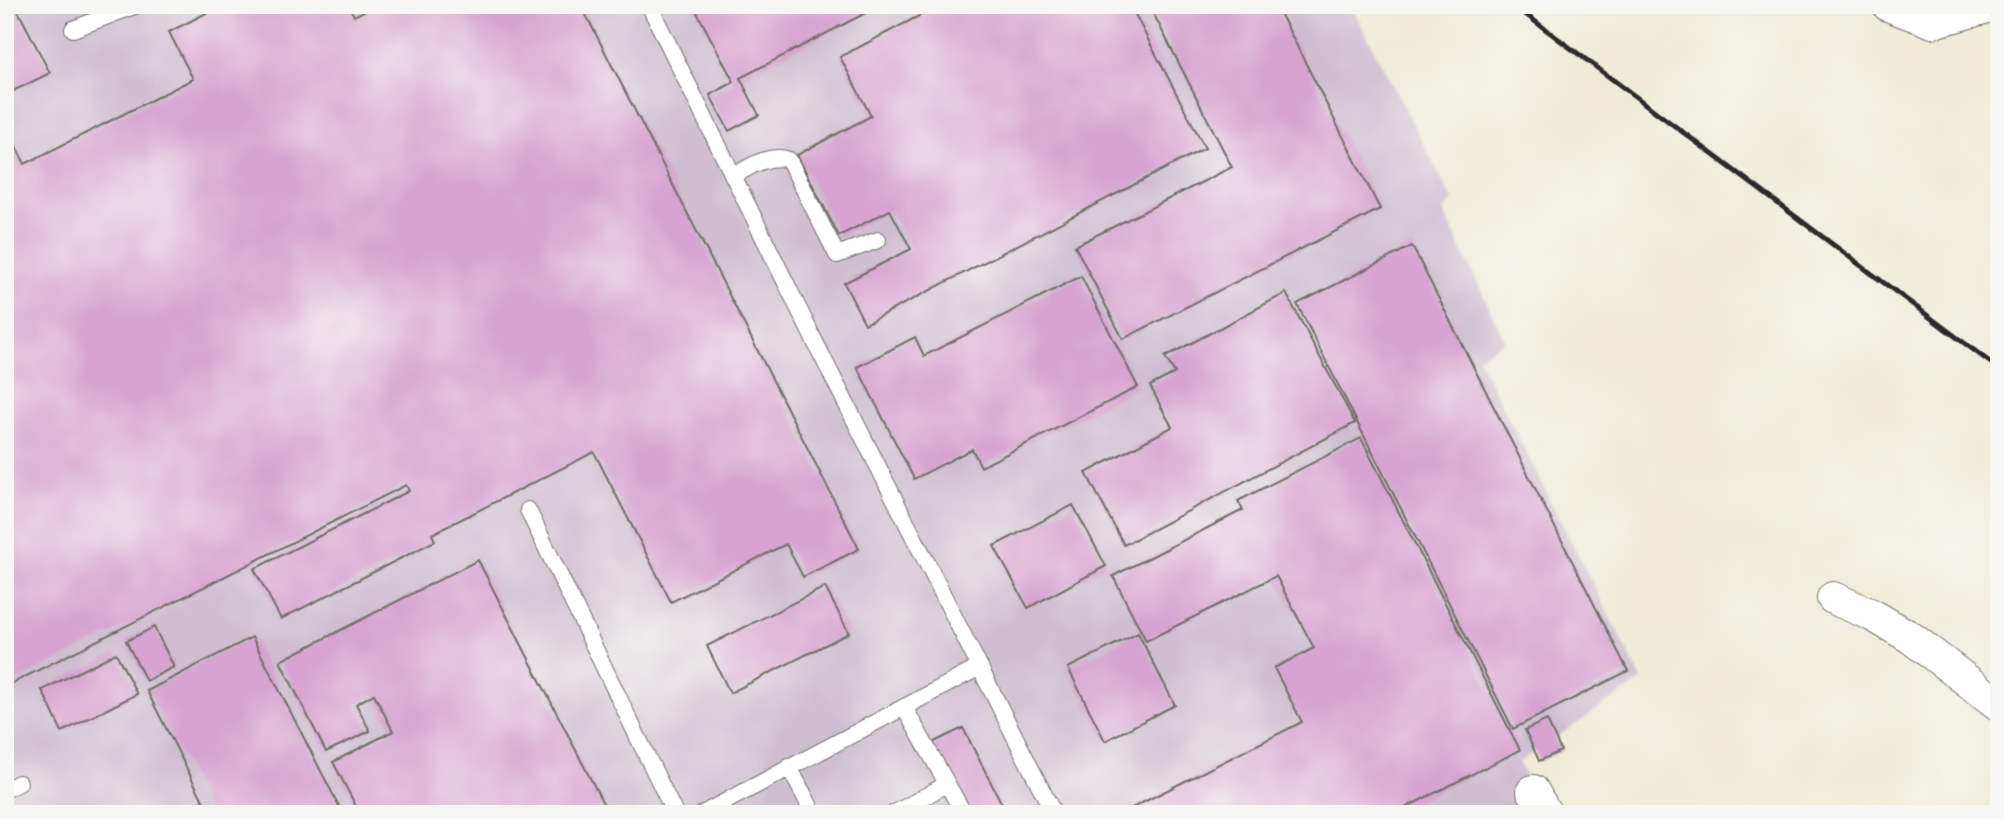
<svg xmlns="http://www.w3.org/2000/svg" width="2004" height="819" font-family="Itim,sans-serif">
<style>
.industrial{fill:#cfbed0}
.building{fill:#d7a3d0}
.lines{fill:none;stroke-linecap:round;stroke-linejoin:round}
.lane-casing{stroke:#706e67;stroke-width:18}
.street-casing{stroke:#706e67;stroke-width:34}
.lane{stroke:#fff;stroke-width:16}
.street{stroke:#fff;stroke-width:32}
.rail{stroke:#2b2b2b;stroke-width:5}
</style>
<rect width="100%" height="100%" fill="#f6f6f2"/>
<filter id="ink" filterUnits="userSpaceOnUse"><feTurbulence type="fractalNoise" baseFrequency=".0143" numOctaves="2"/><feDisplacementMap in="SourceGraphic" scale="14" xChannelSelector="R" yChannelSelector="G"/><feConvolveMatrix kernelMatrix="1 2 1 2 8 2 1 2 1" color-interpolation-filters="sRGB"/></filter>
<filter id="wash" filterUnits="userSpaceOnUse"><feTurbulence type="fractalNoise" baseFrequency=".00686" numOctaves="4" result="noise"/><feDisplacementMap in="SourceGraphic" scale="28" xChannelSelector="R" yChannelSelector="G"/><feGaussianBlur stdDeviation="1.57" result="paint"/><feColorMatrix in="noise" values="0 0 0 0 0 0 0 0 0 0 0 0 0 0 0 0 0 1.4 0 .05"/><feComposite in="paint" operator="in"/></filter>
<g filter="url(#wash)">
<rect width="100%" height="100%" fill="#efebd6"/>
<!-- industrial -->
<path class="industrial" d="M5 5H1351L1453 201 1443 210 1505 341 1477 357 1642 680 1519 762 1541 814H5Z"/>
<g id="blocks">
<!-- building -->
<g class="building">
<path d="M5 5H15L50 73 5 95Z"/>
<path d="M222 5H348L354 16 376 5H581L859 549 803 577 786 544 671 602 594 452 432 534 435 541 281 619 254 569 409 491 406 485 5 687V342L10 339 5 330V125L25 164 193 79 169 32Z"/>
<path d="M693 5H881L740 78 759 115 729 131 710 95 734 82Z"/>
<path d="M940 5H1130L1205 148 865 324 844 283 911 249 890 210 839 236 797 155 871 116 840 57Z"/>
<path d="M1149 5H1276L1380 209 1123 339 1075 246 1232 167Z"/>
<path d="M1412 246 1628 671 1513 729 1297 304Z"/>
<path d="M1081 276 1138 387 981 467 972 449 914 479 857 367 915 337 924 356Z"/>
<path d="M1286 293 1355 423 1124 545 1086 473 1172 427 1150 386 1175 373 1165 357Z"/>
<path d="M1361 438 1520 750 1393 814H1120L1302 722 1274 668 1314 648 1276 576 1146 641 1113 576 1243 510 1238 501Z"/>
<path d="M1073 505 1106 566 1028 608 994 546Z"/>
<path d="M478 560 604 805 587 814H360L333 762 393 731 374 694 356 704 370 731 326 752 280 661Z"/>
<path d="M825 587 849 633 730 693 707 646Z"/>
<path d="M154 627 174 667 146 681 126 641Z"/>
<path d="M1138 633 1175 705 1105 741 1068 668Z"/>
<path d="M252 637 343 814H210L147 691Z"/>
<path d="M116 653 137 694 62 732 42 690Z"/>
<path d="M1547 720 1561 751 1539 761 1525 730Z"/>
<path d="M963 728 1007 814H970L930 744Z"/>
</g>
</g>
</g>
<g filter="url(#ink)">
<use href="#blocks" fill-opacity="0" stroke="#706e67" stroke-width="2"/>
<g class="lines">
<!-- lane casing -->
<g class="lane-casing">
<g id="lane">
<path d="M649 5 818 348 1054 814"/>
<path d="M73 29 137 5"/>
<path d="M733 176C750 167 769 153 789 160L837 255 878 240"/>
<path d="M528 510 675 814"/>
<path d="M904 707 964 814"/>
<path d="M789 767 814 814"/>
<path d="M5 790 19 783"/>
<path d="M702 814 980 667"/>
<path d="M893 814 947 784"/>
</g>
</g>
<!-- street casing -->
<g class="street-casing">
<g id="street">
<path d="M1888 5 1933 22 1994 5"/>
<path d="M1833 598 1872 615 1910 637 1999 705"/>
<path d="M1533 791 1546 814"/>
</g>
</g>
<!-- lane -->
<use href="#lane" class="lane"/>
<!-- street -->
<use href="#street" class="street"/>
<!-- rail -->
<path class="rail" d="M1513 5 1999 369"/>
</g>
</g>
<!-- margin -->
<rect width="2004" height="819" fill="none" stroke="#f6f6f2" stroke-width="28"/>
</svg>
